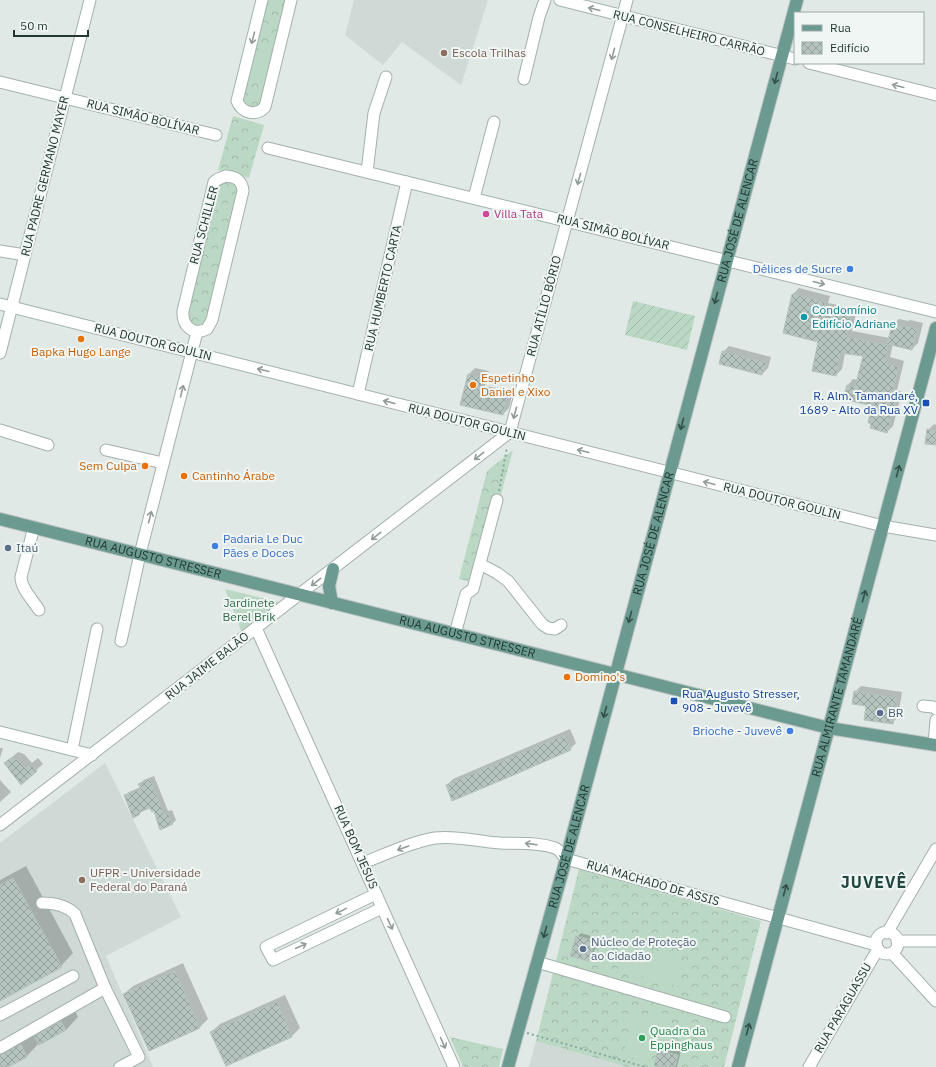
<svg xmlns="http://www.w3.org/2000/svg" width="936" height="1067" font-family="'IBM Plex Sans',sans-serif">
<style>
.built{fill:#cfd9d5}
.forest{fill:url(#forest-crowns)}
.garden{fill:url(#garden-furrows)}
.pitch{fill:#bbd8c5}
.shadow{fill:#0003}
.building{fill:url(#building-cross-hatch);stroke:#b4c2bd}
.lines{fill:none;stroke-linecap:round;stroke-linejoin:round}
.minor-casing{stroke:#a4b0ad;stroke-width:13}
.major-casing{stroke:#bdc3c2;stroke-width:14}
.path{stroke:#84aaa0;stroke-width:2;stroke-dasharray:2 3;stroke-linecap:butt}
.minor{stroke:#fff;stroke-width:11}
.major{stroke:#6a9a90;stroke-width:12}
.oneway{stroke:#919c99}
.oneway2{stroke:#35504a}
.education-dot{fill:#8d6e63;stroke:#f0f6f4;stroke-width:1.5}
.hotel-dot{fill:#d1479c;stroke:#f0f6f4;stroke-width:1.5}
.shop-dot{fill:#3f7fe0;stroke:#f0f6f4;stroke-width:1.5}
.culture-dot{fill:#0f9aa8;stroke:#f0f6f4;stroke-width:1.5}
.food-dot{fill:#e8710a;stroke:#f0f6f4;stroke-width:1.5}
.transit-dot{fill:#1a4fb4;stroke:#f0f6f4;stroke-width:1.5}
.service-dot{fill:#5c6f8a;stroke:#f0f6f4;stroke-width:1.5}
.leisure-dot{fill:#2e9e5b;stroke:#f0f6f4;stroke-width:1.5}
.labels{text-anchor:middle;stroke-width:4;stroke-linejoin:round;paint-order:stroke}
.street-label{font-size:12px;fill:#233833;stroke:#f0f6f4}
.education-label{font-size:12px;fill:#785e54;stroke:#f0f6f4;text-anchor:start}
.hotel-label{font-size:12px;fill:#b23c85;stroke:#f0f6f4;text-anchor:start}
.shop-label{font-size:12px;fill:#366cbe;stroke:#f0f6f4;text-anchor:end}
.culture-label{font-size:12px;fill:#0d838f;stroke:#f0f6f4;text-anchor:start}
.food-label{font-size:12px;fill:#c56008;stroke:#f0f6f4;text-anchor:start}
.transit-label{font-size:12px;fill:#164399;stroke:#f0f6f4;text-anchor:end}
.service-label{font-size:12px;fill:#4e5e75;stroke:#f0f6f4;text-anchor:start}
.park-label{font-size:12px;fill:#326a4a;stroke:#f0f6f4}
.leisure-label{font-size:12px;fill:#27864d;stroke:#f0f6f4;text-anchor:start}
.district-label{font-size:16px;font-weight:bold;letter-spacing:1px;fill:#214840;stroke:#f0f6f4}
</style>
<defs>
<pattern id="forest-crowns" width="20" height="18" patternUnits="userSpaceOnUse"><rect width="20" height="18" fill="#bbd8c5"/><path d="M2 6a3 3 0 1 1 6 0M12 15a3 3 0 1 1 6 0" fill="none" stroke="#a0baaa"/></pattern>
<pattern id="garden-furrows" width="10" height="10" patternUnits="userSpaceOnUse"><rect width="10" height="10" fill="#bbd8c5"/><path d="M-1 1l2-2M0 10L10 0M9 11l2-2" fill="none" stroke="#a0baaa"/></pattern>
<pattern id="building-cross-hatch" width="8" height="8" patternUnits="userSpaceOnUse"><rect width="8" height="8" fill="#b6c4bf"/><path d="M0 0l8 8M0 8l8-8" fill="none" stroke="#94a09c"/></pattern>
</defs>
<rect width="100%" height="100%" fill="#e0e9e6"/>
<!-- built -->
<g class="built">
<path d="M354 0H488L461 85 402 42 383 65 345 35Z"/>
<path d="M105 763 181 917 106 956 153 1067H0V843Z"/>
<path d="M536 1041 627 1067H529Z"/>
</g>
<!-- forest -->
<g class="forest">
<path d="M266 0H287L262 105 254 109 241 103Z"/>
<path d="M233 116 264 125 249 178 218 170Z"/>
<path d="M227 181C234 182 238 185 238 192L207 320 201 326 196 327 190 324 187 314 218 188 222 182Z"/>
<path d="M513 450 477 583 459 579 487 471Z"/>
<path d="M225 589 283 603 242 633Z"/>
<path d="M579 869 761 921 724 1067H627L536 1041Z"/>
<path d="M450 1037 503 1049 499 1067H463Z"/>
</g>
<!-- garden -->
<path class="garden" d="M633 301 695 316 687 350 625 335Z"/>
<!-- pitch -->
<g class="pitch">
<path d="M255 50 274 54 266 83 247 78Z"/>
<path d="M624 945 684 961 678 986 618 970Z"/>
<path d="M634 1013 660 1020 649 1062 623 1055Z"/>
</g>
<!-- shadow -->
<g class="shadow">
<path d="M799 288 830 296 828 303 857 309 852 331 890 338 893 325 899 319 908 321 910 320 923 323 918 343 912 349 893 344 890 357 904 361 897 390 902 392 893 426 887 432 873 406 848 385 853 379 858 380 865 355 845 353 842 369 836 375 819 341 784 333 793 294Z"/>
<path d="M729 346 771 357 768 368 762 374 723 352Z"/>
<path d="M475 368 489 371 485 386 513 391 509 408 503 414 462 404 469 374Z"/>
<path d="M934 424 936 425V444L928 430Z"/>
<path d="M861 686 902 692 898 717 892 723 867 705 855 692Z"/>
<path d="M570 729 576 743 570 749 447 785 453 779Z"/>
<path d="M0 748H3L0 758Z"/>
<path d="M18 752 24 754 32 763 38 758 43 764 21 783 5 763Z"/>
<path d="M154 776 168 811 172 810 176 820 172 824 151 807 143 810 139 814 125 796 129 792 141 787 140 784 144 780Z"/>
<path d="M0 780 11 792 0 802Z"/>
<path d="M26 866 73 953 61 966 0 1000V880Z"/>
<path d="M581 933 598 938 593 956 589 960 577 937Z"/>
<path d="M183 963 208 1019 200 1027 149 1049 124 994 133 986Z"/>
<path d="M285 995 300 1028 292 1036 226 1065 211 1032 220 1024Z"/>
<path d="M74 1009 78 1017 66 1030 39 1043 27 1056 6 1067H0V1051L34 1032 36 1036 48 1024Z"/>
<path d="M662 1046 681 1051 677 1067H662L655 1065 658 1050Z"/>
</g>
<!-- building -->
<g class="building">
<path d="M792 294 825 302 823 309 851 314 847 337 888 345 885 363 899 367 891 396 897 397 887 433 870 428 871 423H868L872 406 843 399 847 385 855 387 863 356 840 353 836 376 812 371 818 342 783 333Z"/>
<path d="M892 325 902 327V325L917 329 912 350 887 344Z"/>
<path d="M722 351 766 363 762 375 719 364Z"/>
<path d="M468 374 483 377 480 392 507 397 503 415 460 405Z"/>
<path d="M927 429 936 431V445L925 444Z"/>
<path d="M854 691 897 698 893 724 864 720 866 706 852 704Z"/>
<path d="M564 735 571 750 509 777 452 801 446 785Z"/>
<path d="M11 758 18 760 25 768 31 764 37 771 21 785 4 763Z"/>
<path d="M150 779 164 815 168 813 173 824 160 830 154 811 152 812 150 808 140 812 139 815 133 818 124 795 141 789 138 784Z"/>
<path d="M13 878 62 967 0 1001V885Z"/>
<path d="M576 936 595 941 589 961 570 956Z"/>
<path d="M175 971 200 1028 149 1051 123 994Z"/>
<path d="M277 1002 292 1037 226 1066 210 1032Z"/>
<path d="M61 1021 66 1030 39 1045 34 1036Z"/>
<path d="M21 1044 27 1057 8 1067H0V1055Z"/>
<path d="M658 1050 678 1055 675 1067 654 1066Z"/>
</g>
<g class="lines">
<!-- minor casing -->
<g class="minor-casing">
<g id="minor">
<path d="M262 0 237 101C242 113 256 117 265 107L291 0"/>
<path d="M560 0 795 59"/>
<path d="M809 63 936 95"/>
<path d="M524 79 539 17 545 0"/>
<path d="M0 82 216 135"/>
<path d="M268 148 936 312"/>
<path d="M367 172 374 113 386 77"/>
<path d="M226 176C236 177 242 180 243 191L212 320 207 329C193 336 182 326 183 311L214 182 218 179Z"/>
<path d="M474 198 494 122"/>
<path d="M0 251 25 255"/>
<path d="M0 304 883 526 936 535"/>
<path d="M0 353 90 0"/>
<path d="M358 394 407 182"/>
<path d="M0 430 48 445"/>
<path d="M106 450 163 463"/>
<path d="M34 527 21 577C21 589 33 600 39 610"/>
<path d="M480 564 497 573 508 581 542 624 548 628 555 629 561 625"/>
<path d="M256 628 454 1067"/>
<path d="M455 634 466 594 473 589 497 500"/>
<path d="M121 641 140 554 197 332"/>
<path d="M923 706 933 707 936 709"/>
<path d="M0 732 92 755"/>
<path d="M934 744 936 720"/>
<path d="M72 750 97 629"/>
<path d="M0 825 510 432 627 0"/>
<path d="M363 863C386 854 411 842 435 838 457 835 478 842 500 843 518 844 537 842 555 848 560 850 562 855 566 859L876 945"/>
<path d="M376 894 266 947 273 960 382 908"/>
<path d="M42 903C54 903 66 905 75 914L105 988 139 1057 120 1067"/>
<circle cx="887" cy="943" r="11"/>
<path d="M887 933 936 849"/>
<path d="M897 941H936"/>
<path d="M892 953 936 1001"/>
<path d="M537 962 725 1017"/>
<path d="M0 1015 73 976"/>
<path d="M0 1048 105 988"/>
<path d="M809 1067 878 949"/>
</g>
</g>
<!-- major casing -->
<g class="major-casing">
<g id="major">
<path id="s1" d="M0 519 829 728 936 745"/>
<path d="M332 603 329 586 333 569"/>
<path id="s2" d="M508 1067 566 859 797 0"/>
<path id="s3" d="M738 1067 936 328"/>
</g>
</g>
<!-- path -->
<g class="path">
<path d="M499 491 507 447"/>
<path d="M527 1033 645 1067"/>
</g>
<!-- minor -->
<use href="#minor" class="minor"/>
<!-- major -->
<use href="#major" class="major"/>
</g>
<!-- one-way arrows -->
<defs><path id="oneway-shaft" d="M-6 0H5M1.5-3L5.5 0L1.5 3" fill="none" stroke-width="1.6" stroke-linecap="round" stroke-linejoin="round"/></defs>
<g class="oneway">
<use href="#oneway-shaft" transform="translate(594 9) rotate(-166)"/>
<use href="#oneway-shaft" transform="translate(253 38) rotate(104)"/>
<use href="#oneway-shaft" transform="translate(613 54) rotate(105)"/>
<use href="#oneway-shaft" transform="translate(898 86) rotate(-166)"/>
<use href="#oneway-shaft" transform="translate(579 179) rotate(105)"/>
<use href="#oneway-shaft" transform="translate(819 283) rotate(14)"/>
<use href="#oneway-shaft" transform="translate(263 370) rotate(-166)"/>
<use href="#oneway-shaft" transform="translate(182 391) rotate(-76)"/>
<use href="#oneway-shaft" transform="translate(389 402) rotate(-166)"/>
<use href="#oneway-shaft" transform="translate(515 413) rotate(105)"/>
<use href="#oneway-shaft" transform="translate(583 451) rotate(-166)"/>
<use href="#oneway-shaft" transform="translate(479 456) rotate(142)"/>
<use href="#oneway-shaft" transform="translate(709 483) rotate(-166)"/>
<use href="#oneway-shaft" transform="translate(150 517) rotate(-76)"/>
<use href="#oneway-shaft" transform="translate(376 536) rotate(142)"/>
<use href="#oneway-shaft" transform="translate(316 582) rotate(142)"/>
<use href="#oneway-shaft" transform="translate(531 844) rotate(-173)"/>
<use href="#oneway-shaft" transform="translate(403 848) rotate(160)"/>
<use href="#oneway-shaft" transform="translate(341 911) rotate(154)"/>
<use href="#oneway-shaft" transform="translate(390 924) rotate(65)"/>
<use href="#oneway-shaft" transform="translate(301 946) rotate(-25)"/>
<use href="#oneway-shaft" transform="translate(443 1043) rotate(66)"/>
</g>
<g class="oneway2">
<use href="#oneway-shaft" transform="translate(776 78) rotate(105)"/>
<use href="#oneway-shaft" transform="translate(716 298) rotate(105)"/>
<use href="#oneway-shaft" transform="translate(682 424) rotate(105)"/>
<use href="#oneway-shaft" transform="translate(898 471) rotate(-75)"/>
<use href="#oneway-shaft" transform="translate(864 596) rotate(-75)"/>
<use href="#oneway-shaft" transform="translate(630 617) rotate(105)"/>
<use href="#oneway-shaft" transform="translate(605 712) rotate(105)"/>
<use href="#oneway-shaft" transform="translate(785 890) rotate(-75)"/>
<use href="#oneway-shaft" transform="translate(545 932) rotate(106)"/>
<use href="#oneway-shaft" transform="translate(748 1029) rotate(-75)"/>
</g>
<!-- markers -->
<g class="education-dot">
<circle cx="444" cy="53" r="4"/>
<circle cx="82" cy="880" r="4"/>
</g>
<circle class="hotel-dot" cx="486" cy="214" r="4"/>
<g class="shop-dot">
<circle cx="850" cy="269" r="4"/>
<circle cx="215" cy="546" r="4"/>
<circle cx="790" cy="731" r="4"/>
</g>
<circle class="culture-dot" cx="804" cy="317" r="4"/>
<g class="food-dot">
<circle cx="81" cy="339" r="4"/>
<circle cx="473" cy="385" r="4"/>
<circle cx="145" cy="466" r="4"/>
<circle cx="184" cy="476" r="4"/>
<circle cx="567" cy="677" r="4"/>
</g>
<g class="transit-dot">
<rect x="922" y="399" width="8" height="8" rx="2"/>
<rect x="670" y="697" width="8" height="8" rx="2"/>
</g>
<g class="service-dot">
<circle cx="8" cy="548" r="4"/>
<circle cx="880" cy="713" r="4"/>
<circle cx="583" cy="949" r="4"/>
</g>
<circle class="leisure-dot" cx="642" cy="1038" r="4"/>
<g class="labels">
<!-- street labels -->
<g class="street-label">
<text transform="translate(689 33) rotate(14)" y="4">RUA CONSELHEIRO CARRÃO</text>
<text transform="translate(143 117) rotate(14)" y="4">RUA SIMÃO BOLÍVAR</text>
<text transform="translate(45 176) rotate(-76)" y="4">RUA PADRE GERMANO MAYER</text>
<text dy="4" stroke="none"><textPath href="#s2" startOffset="877">RUA JOSÉ DE ALENCAR</textPath></text>
<text transform="translate(204 225) rotate(-75)" y="4">RUA SCHILLER</text>
<text transform="translate(613 232) rotate(14)" y="4">RUA SIMÃO BOLÍVAR</text>
<text transform="translate(383 288) rotate(-77)" y="4">RUA HUMBERTO CARTA</text>
<text transform="translate(544 306) rotate(-75)" y="4">RUA ATÍLIO BÓRIO</text>
<text transform="translate(153 342) rotate(14)" y="4">RUA DOUTOR GOULIN</text>
<text transform="translate(467 422) rotate(14)" y="4">RUA DOUTOR GOULIN</text>
<text transform="translate(782 501) rotate(14)" y="4">RUA DOUTOR GOULIN</text>
<text dy="4" stroke="none"><textPath href="#s2" startOffset="553">RUA JOSÉ DE ALENCAR</textPath></text>
<text dy="4" stroke="none"><textPath href="#s1" startOffset="158">RUA AUGUSTO STRESSER</textPath></text>
<text dy="4" stroke="none"><textPath href="#s1" startOffset="482">RUA AUGUSTO STRESSER</textPath></text>
<text transform="translate(207 666) rotate(-38)" y="4">RUA JAIME BALÃO</text>
<text dy="4" stroke="none"><textPath href="#s3" startOffset="383">RUA ALMIRANTE TAMANDARÉ</textPath></text>
<text dy="4" stroke="none"><textPath href="#s2" startOffset="229">RUA JOSÉ DE ALENCAR</textPath></text>
<text transform="translate(356 847) rotate(66)" y="4">RUA BOM JESUS</text>
<text transform="translate(653 883) rotate(16)" y="4">RUA MACHADO DE ASSIS</text>
<text transform="translate(843 1008) rotate(-60)" y="4">RUA PARAGUASSU</text>
</g>
<!-- education labels -->
<g class="education-label">
<text x="452" y="57">Escola Trilhas</text>
<text x="90" y="877">UFPR - Universidade<tspan x="90" dy="14">Federal do Paraná</tspan></text>
</g>
<!-- hotel labels -->
<g class="hotel-label">
<text x="494" y="218">Villa Tata</text>
</g>
<!-- shop labels -->
<g class="shop-label">
<text x="842" y="273">Délices de Sucre</text>
<text x="223" y="543" text-anchor="start">Padaria Le Duc<tspan x="223" dy="14">Pães e Doces</tspan></text>
<text x="782" y="735">Brioche - Juvevê</text>
</g>
<!-- culture labels -->
<g class="culture-label">
<text x="812" y="314">Condomínio<tspan x="812" dy="14">Edifício Adriane</tspan></text>
</g>
<!-- food labels -->
<g class="food-label">
<text x="81" y="356" text-anchor="middle">Bapka Hugo Lange</text>
<text x="481" y="382">Espetinho<tspan x="481" dy="14">Daniel e Xixo</tspan></text>
<text x="137" y="470" text-anchor="end">Sem Culpa</text>
<text x="192" y="480">Cantinho Árabe</text>
<text x="575" y="681">Domino's</text>
</g>
<!-- transit labels -->
<g class="transit-label">
<text x="918" y="400">R. Alm. Tamandaré,<tspan x="918" dy="14">1689 - Alto da Rua XV</tspan></text>
<text x="682" y="698" text-anchor="start">Rua Augusto Stresser,<tspan x="682" dy="14">908 - Juvevê</tspan></text>
</g>
<!-- service labels -->
<g class="service-label">
<text x="16" y="552">Itaú</text>
<text x="888" y="717">BR</text>
<text x="591" y="946">Núcleo de Proteção<tspan x="591" dy="14">ao Cidadão</tspan></text>
</g>
<!-- park labels -->
<g class="park-label">
<text x="249" y="607">Jardinete<tspan x="249" dy="14">Berel Brik</tspan></text>
</g>
<!-- leisure labels -->
<g class="leisure-label">
<text x="650" y="1035">Quadra da<tspan x="650" dy="14">Eppinghaus</tspan></text>
</g>
<!-- district labels -->
<g class="district-label">
<text x="874" y="888">JUVEVÊ</text>
</g>
</g>
<!-- legend -->
<rect x="794" y="12" width="130" height="52" fill="#f0f6f4" stroke="#9eaaa7"/>
<rect x="802" y="25" width="20" height="6" fill="#6a9a90" stroke="#9eaaa7"/>
<text x="830" y="32" font-size="12" fill="#233833">Rua</text>
<rect x="802" y="42" width="20" height="12" fill="url(#building-cross-hatch)" stroke="#9eaaa7"/>
<text x="830" y="52" font-size="12" fill="#233833">Edifício</text>
<!-- scale -->
<path d="M14 30v6h74v-6" fill="none" stroke="#233833" stroke-width="2"/>
<text x="20" y="30" font-size="12" fill="#233833" stroke="#f0f6f4" stroke-width="3" paint-order="stroke">50 m</text>
</svg>
